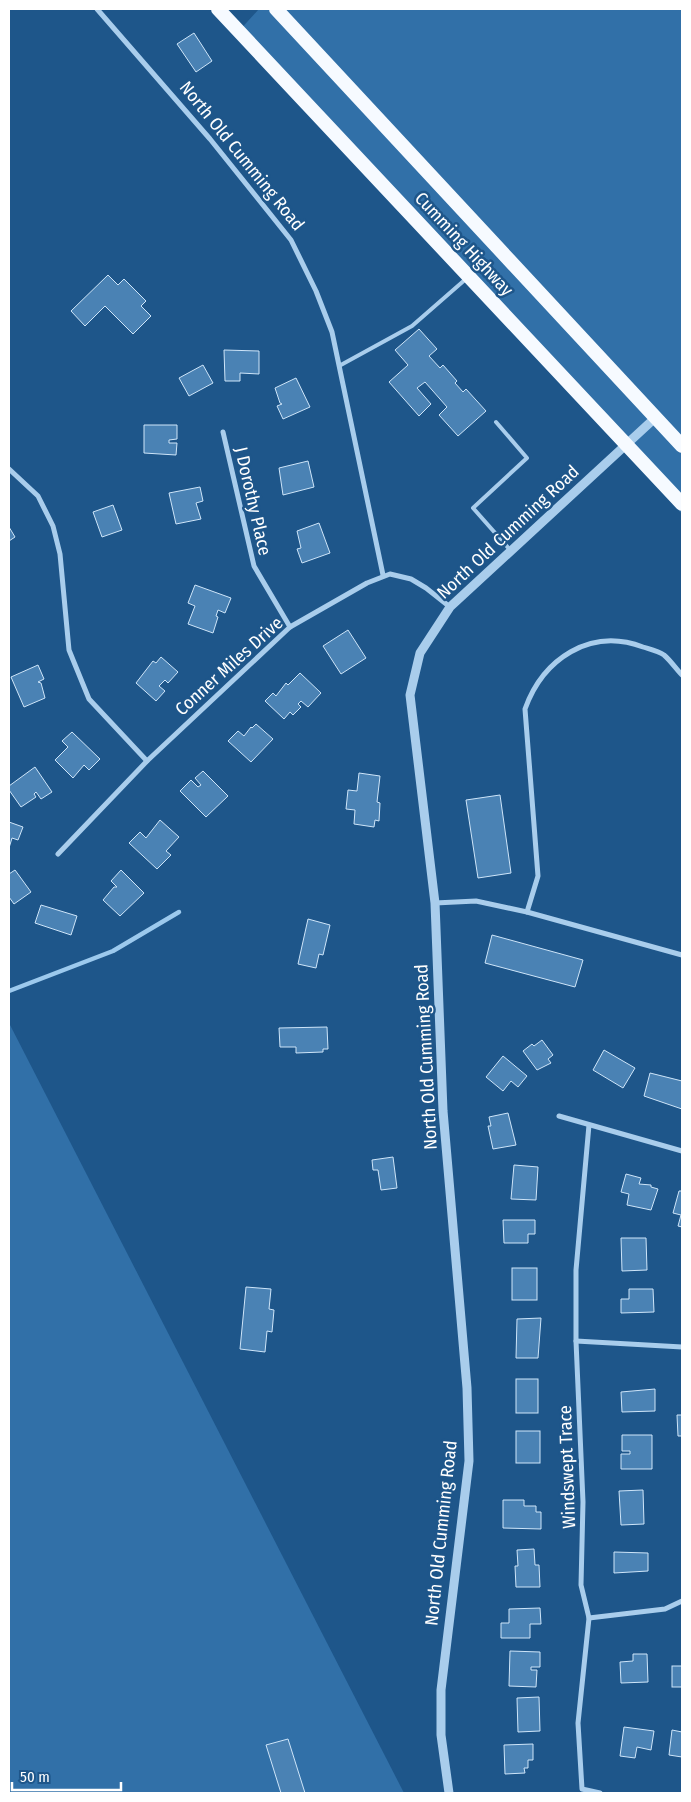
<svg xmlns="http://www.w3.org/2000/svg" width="691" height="1802" font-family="'Fira Sans Condensed',sans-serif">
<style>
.green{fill:#3170a8}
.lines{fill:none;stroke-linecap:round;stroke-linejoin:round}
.stream{stroke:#9cc9ed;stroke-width:4.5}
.building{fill:#4a82b4;stroke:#cee5f9}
.service{stroke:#a9cdec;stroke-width:4}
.minor{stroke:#a9cdec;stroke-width:5}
.tertiary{stroke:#a9cdec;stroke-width:9}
.trunk{stroke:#f6faff;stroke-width:14}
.labels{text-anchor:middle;stroke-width:5;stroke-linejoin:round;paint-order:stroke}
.street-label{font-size:18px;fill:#fff;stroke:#1e568a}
</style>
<rect width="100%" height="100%" fill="#1e568a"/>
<!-- green -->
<g class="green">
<path d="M259 9H682V514L237 33Z"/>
<path d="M9 1023 404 1793H9Z"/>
</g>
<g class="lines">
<!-- stream -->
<path class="stream" d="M9 991 113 951 179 912"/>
</g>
<!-- building -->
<g class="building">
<path d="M194 33 212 61 196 72 177 44Z"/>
<path d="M108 275 118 285 124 279 146 301 141 306 151 316 133 334 105 306 85 326 71 311Z"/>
<path d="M419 329 437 349 429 356 440 368 443 365 457 381 455 383 463 392 466 389 486 411 458 436 439 415 447 407 425 382 417 388 431 404 419 416 389 382 408 365 395 350Z"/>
<path d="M224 350 259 351V374L240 373V381H225Z"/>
<path d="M203 365 213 383 189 396 179 378Z"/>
<path d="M296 378 310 407 283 419 277 406 282 404 280 403 275 388Z"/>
<path d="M144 425H177V439L169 440V443H177L176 455 144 453Z"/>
<path d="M308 461 314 487 283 495 279 468Z"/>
<path d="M200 487 203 501 196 503 201 519 176 524 169 493Z"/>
<path d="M113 505 122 530 102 537 93 512Z"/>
<path d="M319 523 330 553 302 563 297 549 301 548 297 531Z"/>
<path d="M9 527 15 537 9 541Z"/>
<path d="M195 585 231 598 225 613 218 610 216 616 218 617 213 633 188 624 195 606 188 603Z"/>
<path d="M348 630 366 658 341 674 323 646Z"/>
<path d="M161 657 178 672 168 683 165 680 159 686 165 691 156 701 136 683 153 661 156 663Z"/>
<path d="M38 665 44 679 38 682 41 683 45 698 24 707 11 677Z"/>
<path d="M300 673 321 693 308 707 301 701 298 704 301 707 293 715 290 712 284 719 265 701 273 693 276 696 286 683 288 685Z"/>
<path d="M256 724 273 739 251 762 228 741 238 731 244 736 251 727 252 728Z"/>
<path d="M72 732 100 759 89 770 84 765 73 778 55 760 68 747 62 741Z"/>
<path d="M35 767 52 792 41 799 36 792 34 794 36 797 21 807 9 790V786Z"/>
<path d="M203 771 228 796 206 817 180 791 191 780 198 787 201 785 195 778Z"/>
<path d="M359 773 380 776 377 802 380 803 379 821 375 820 374 827 354 824 355 810 346 809 348 790 357 791Z"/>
<path d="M500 795 511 873 478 878 466 800Z"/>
<path d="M160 820 179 837 166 851 171 855 157 869 129 843 140 832 146 838Z"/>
<path d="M9 822 23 827 18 840 12 838 9 848Z"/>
<path d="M15 870 31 892 14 904 9 897V874Z"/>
<path d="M121 870 144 893 120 916 103 900 114 887H117L111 881Z"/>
<path d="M41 905 77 916 71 935 35 923Z"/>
<path d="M308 919 330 925 323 955 319 954 316 968 298 964Z"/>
<path d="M492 935 583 960 575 987 485 963Z"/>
<path d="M327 1027 328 1049H323V1052L296 1053V1047H280L279 1028Z"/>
<path d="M542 1040 553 1055 548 1059 551 1063 537 1070 523 1051 532 1044 534 1046Z"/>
<path d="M604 1050 635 1068 623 1088 593 1070Z"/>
<path d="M503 1056 527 1076 518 1087 511 1081 503 1091 486 1077Z"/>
<path d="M650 1073 682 1081V1109L644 1096Z"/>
<path d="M508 1113 516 1145 493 1149 488 1126H491L489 1117Z"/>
<path d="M393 1157 397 1188 381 1190 378 1170H373L372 1160Z"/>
<path d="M514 1165 538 1167 536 1200 511 1199Z"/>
<path d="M626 1174 641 1178 639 1184 651 1185V1187L658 1189 651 1210 627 1205 629 1194 621 1192Z"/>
<path d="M679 1191H682V1227L678 1226 681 1215 673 1213Z"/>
<path d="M503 1220H535V1234H528V1243H504Z"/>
<path d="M621 1238H646L647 1270 622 1271Z"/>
<rect x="512" y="1268" width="25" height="32"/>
<path d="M246 1287 271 1289 269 1309 274 1310 272 1332 267 1331 265 1352 240 1349Z"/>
<path d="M629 1289H653L654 1312 621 1313V1299H629Z"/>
<path d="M541 1318 538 1358H516L517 1319Z"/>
<rect x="516" y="1379" width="22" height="34"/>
<path d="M655 1389V1411L622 1412 621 1392Z"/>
<path d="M677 1415H682V1436H678Z"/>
<rect x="516" y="1431" width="24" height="32"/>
<path d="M622 1435H652V1469H621V1454H630V1451H622Z"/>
<path d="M643 1490 644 1524 621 1525 619 1491Z"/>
<path d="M503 1500H524V1506H536V1512H541V1529L503 1528Z"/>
<path d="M534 1549 535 1565H539L540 1587H516L515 1566H518L517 1550Z"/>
<path d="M614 1552 648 1553V1571L614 1573Z"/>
<path d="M540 1608 541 1624H530V1638H501V1623H509V1609Z"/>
<path d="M510 1651 540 1652V1667H531V1670H537L536 1687 509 1686Z"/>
<path d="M633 1654H647L648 1682 621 1683 620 1662 633 1661Z"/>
<rect x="672" y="1666" width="10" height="21"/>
<path d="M539 1697 540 1731 518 1732 517 1698Z"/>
<path d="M624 1727 654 1731 651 1750 637 1747 635 1758 620 1756Z"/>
<path d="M672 1730 682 1732V1757L669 1755Z"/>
<path d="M288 1739 305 1793H281L266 1745Z"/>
<path d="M533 1744V1760H528V1768H524L525 1773 505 1774 504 1745Z"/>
</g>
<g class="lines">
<!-- service -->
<g class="service">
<path d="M339 366 412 326 467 278"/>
<path d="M496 422 527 458 473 508 511 551"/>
</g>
<!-- minor -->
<g class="minor">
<path d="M97 9 210 139 291 240 316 291 332 332 383 575"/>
<path d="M223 432 254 566 290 627"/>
<path d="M9 469 38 496 53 526 60 554 69 650 89 699 147 761"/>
<path d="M58 854 147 761 290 627 367 583 390 574 411 579 426 588 450 607"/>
<path d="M435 903 476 901 527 912 682 955"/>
<path d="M527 912 538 876 525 709C543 659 590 627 643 647 649 649 658 651 664 655 671 661 676 669 682 675"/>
<path d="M559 1116 682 1151"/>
<path d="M589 1125 576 1270V1341L583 1502 581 1585 589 1618 578 1723 582 1789 600 1793"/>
<path d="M576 1341 682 1347"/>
<path d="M589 1618 665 1609 682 1601"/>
</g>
<!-- tertiary -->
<path class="tertiary" d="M449 1793 441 1735V1690L469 1461 467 1388 443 1111 435 903 410 695 420 653 450 607 655 418"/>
<!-- trunk -->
<g class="trunk">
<path d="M218 9 682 504"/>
<path d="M276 9 682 446"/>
</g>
</g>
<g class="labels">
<!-- street labels -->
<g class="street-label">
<text transform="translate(242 156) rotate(51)" y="6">North Old Cumming Road</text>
<text transform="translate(464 244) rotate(47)" y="6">Cumming Highway</text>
<text transform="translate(253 501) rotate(77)" y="6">J Dorothy Place</text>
<text transform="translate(508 532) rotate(-43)" y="6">North Old Cumming Road</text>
<text transform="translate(229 666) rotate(-42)" y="6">Conner Miles Drive</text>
<text transform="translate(426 1057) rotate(-93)" y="6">North Old Cumming Road</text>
<text transform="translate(567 1467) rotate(-92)" y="6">Windswept Trace</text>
<text transform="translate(441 1533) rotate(-84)" y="6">North Old Cumming Road</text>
</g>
</g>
<!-- border -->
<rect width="691" height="1802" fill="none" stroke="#ffffff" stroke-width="20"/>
<!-- scale -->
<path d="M12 1782v8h109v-8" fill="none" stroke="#ffffff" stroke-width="2.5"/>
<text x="20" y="1782" font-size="15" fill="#ffffff" stroke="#1e568a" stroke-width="4" paint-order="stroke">50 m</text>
</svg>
